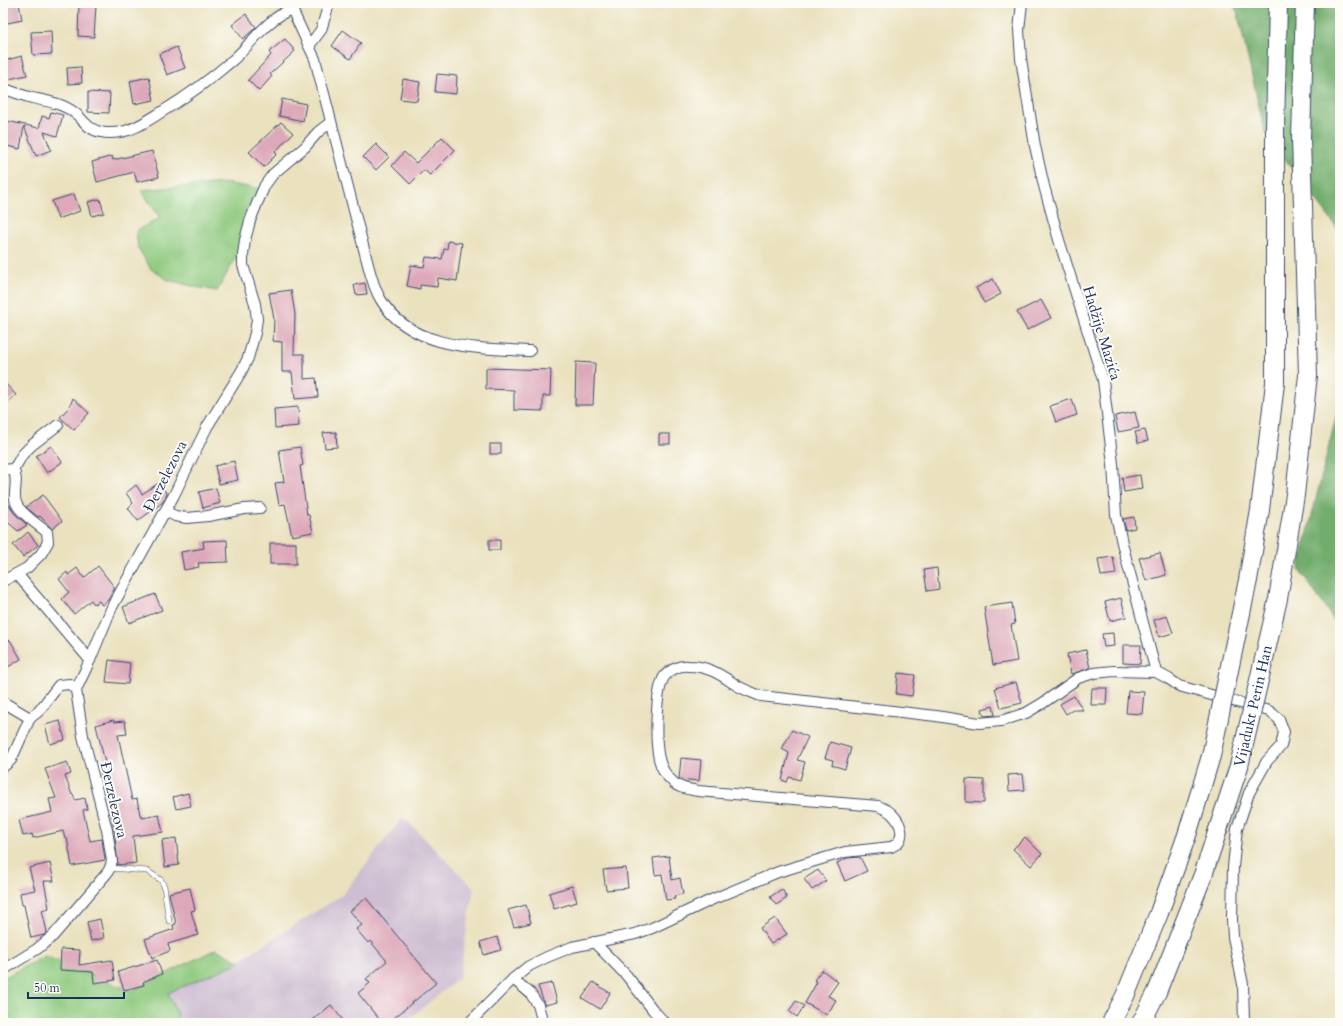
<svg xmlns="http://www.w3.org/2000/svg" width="1343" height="1026" font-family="Cardo,serif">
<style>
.industrial{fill:#cebed2}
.green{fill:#8ec97e;stroke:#547c6e}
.forest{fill:#72ad6d;stroke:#466e66}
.building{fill:#dda9ba}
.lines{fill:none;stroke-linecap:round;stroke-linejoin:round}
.service-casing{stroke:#3a4a6c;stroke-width:6}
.minor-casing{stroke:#3a4a6c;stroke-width:12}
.motorway-casing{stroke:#3a4a6c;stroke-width:20}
.service{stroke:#fff;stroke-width:5}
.minor{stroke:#fff;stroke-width:10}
.motorway{stroke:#fff;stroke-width:18}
.motorway-bridge-casing{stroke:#3a4a6c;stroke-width:20;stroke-linecap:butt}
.motorway-bridge{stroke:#fff;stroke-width:18}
.labels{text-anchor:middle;stroke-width:4;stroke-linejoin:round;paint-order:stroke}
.street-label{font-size:15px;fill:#1b2f5e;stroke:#fdfcf7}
</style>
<rect width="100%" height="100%" fill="#fdfcf7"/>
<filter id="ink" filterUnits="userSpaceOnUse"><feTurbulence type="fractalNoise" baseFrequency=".025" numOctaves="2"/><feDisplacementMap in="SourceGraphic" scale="8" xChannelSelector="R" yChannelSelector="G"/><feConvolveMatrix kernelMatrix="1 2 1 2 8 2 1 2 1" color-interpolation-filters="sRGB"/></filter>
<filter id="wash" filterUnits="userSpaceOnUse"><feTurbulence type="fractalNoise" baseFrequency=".012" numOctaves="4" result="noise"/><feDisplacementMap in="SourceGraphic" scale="16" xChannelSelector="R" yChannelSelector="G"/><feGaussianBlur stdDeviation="0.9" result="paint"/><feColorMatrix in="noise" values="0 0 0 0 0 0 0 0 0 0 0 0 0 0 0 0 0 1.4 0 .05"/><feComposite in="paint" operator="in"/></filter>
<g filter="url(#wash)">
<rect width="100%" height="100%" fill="#eae1be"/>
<!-- industrial -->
<path class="industrial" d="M403 817 474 888 459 978 404 1023H182L168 993 244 957 342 895Z"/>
<!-- green -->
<g class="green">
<path d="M224 183 260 189 238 254 217 291 196 287 168 280 151 269 138 248 136 231 160 218 141 190Z"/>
<path d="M216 949 240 962 168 993 181 1023H3V978L45 956 131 991Z"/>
</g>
<!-- forest -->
<g class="forest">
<path d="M1231 3H1340V232L1265 132 1237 11Z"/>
<path d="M1340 400V629L1299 569Z"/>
</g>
<g id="blocks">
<!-- building -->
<g class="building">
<path d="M3 3H19L22 20 3 24Z"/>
<path d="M79 4 96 5 94 37 78 36Z"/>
<path d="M246 14 256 27 243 39 232 25Z"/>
<path d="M343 30 361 43 350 59 332 46Z"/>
<path d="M51 31 52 54 33 55 31 32Z"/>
<path d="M285 39 295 51 270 74 272 76 259 91 248 80 271 55 269 52Z"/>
<path d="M177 47 185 68 167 75 159 54Z"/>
<path d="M22 56 27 75 5 80 3 70V61Z"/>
<path d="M81 67 82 83 68 84 67 68Z"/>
<path d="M437 74 457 76 456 94 435 92Z"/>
<path d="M149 77 154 100 134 104 130 81Z"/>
<path d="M403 79 420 82 417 101 400 99Z"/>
<path d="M88 92 110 93 109 113 88 112Z"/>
<path d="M282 99 306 104 303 121 279 116Z"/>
<path d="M51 112 63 115 57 136 44 132 51 150 36 156 24 126 20 149 3 145 7 121 39 128 42 116 49 118Z"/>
<path d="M281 122 293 133 275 152 277 154 264 167 249 152Z"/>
<path d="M442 137 455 150 430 175 424 170 410 184 392 166 404 152 416 163Z"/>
<path d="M376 144 389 157 376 170 363 157Z"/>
<path d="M152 151 159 177 137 182 134 172 97 182 92 162 112 156 113 160Z"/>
<path d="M74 194 80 211 58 219 52 201Z"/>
<path d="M100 199 104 213 92 216 88 202Z"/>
<path d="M448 241 462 243 457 281 438 278 437 287 420 285V289L407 286 411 265 424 267 426 257 442 259 444 249H447Z"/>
<path d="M993 279 1001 294 984 303 976 288Z"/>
<path d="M365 283 367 294 356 295 354 285Z"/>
<path d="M291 290 295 314 294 354H304V379L316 378 318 397 295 399 292 372H282V342L273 341 274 319 269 293Z"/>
<path d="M1041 300 1051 318 1027 330 1017 312Z"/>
<path d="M576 362 595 363 593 405H575Z"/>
<path d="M486 368 551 370 550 396H543V411L514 410V390L486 389Z"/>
<path d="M3 381 16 395 3 406Z"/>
<path d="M73 398 89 413 74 430 60 417 70 406Z"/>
<path d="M1072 399 1077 415 1056 422 1050 406Z"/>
<path d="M298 407 299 426 275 428 274 409Z"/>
<path d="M1135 412 1139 428 1118 432 1115 416Z"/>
<path d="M1145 430 1148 441 1138 443 1135 432Z"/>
<path d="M336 432 337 447 325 448 323 433Z"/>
<rect x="659" y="434" width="11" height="10"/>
<rect x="490" y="444" width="11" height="10"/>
<path d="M51 446 62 462 47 473 36 456Z"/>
<path d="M300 447 303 465 300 466 307 515H309L313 532 292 536 285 504 279 505 275 483 284 482 279 450Z"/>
<path d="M234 461 238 480 219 484 215 466Z"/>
<path d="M1140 475 1142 489 1124 492 1122 478Z"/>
<path d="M159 483 167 494 163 502 138 521 128 508 133 503 126 493 136 485 142 494Z"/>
<path d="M216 488 220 503 203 508 199 492Z"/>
<path d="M43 495 62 521 52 529 40 516 38 517 26 507Z"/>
<path d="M3 500 10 506 14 513 27 525 18 531 3 518Z"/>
<path d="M1134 517 1135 528 1126 530 1123 519Z"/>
<path d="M28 532 38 545 23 557 13 545Z"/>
<path d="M227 540 228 562 198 563 199 567 184 570 181 552 204 548 203 541Z"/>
<rect x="489" y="540" width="11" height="10"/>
<rect x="270" y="543" width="26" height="21"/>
<path d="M1160 553 1166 575 1146 581 1139 558Z"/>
<path d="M1113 557 1116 574 1101 576 1098 559Z"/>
<path d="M98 566 115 588 108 600 102 605 99 601 94 604 91 600 74 614 62 599 69 592 59 579 67 572 68 575 77 568 84 578Z"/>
<path d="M937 568 939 589 927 591 924 570Z"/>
<path d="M155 594 162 610 129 623 123 607Z"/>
<path d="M1121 598 1126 617 1110 621 1105 602Z"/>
<path d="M1012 603 1015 624 1011 625 1017 661 993 665 984 607Z"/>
<path d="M1167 616 1173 633 1159 637 1154 620Z"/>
<path d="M1113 633 1114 646 1104 647 1102 634Z"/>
<path d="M10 640 21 659 3 670V644Z"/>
<path d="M1123 645H1141L1140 664 1123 663Z"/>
<path d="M1086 650 1090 668 1071 674 1067 654Z"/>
<path d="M109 660 130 663 128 684 106 682Z"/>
<path d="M898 673 915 675 912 696 896 694Z"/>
<path d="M1016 682 1022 703 1001 708 995 688Z"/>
<path d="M1092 688H1107L1106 705H1091Z"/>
<path d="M1128 691 1144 692 1142 714 1126 713Z"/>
<path d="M1074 696 1083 710H1073L1066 714 1060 704Z"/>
<path d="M993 706 995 715 984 716 982 709Z"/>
<path d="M113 720 114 722 125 721 127 734 118 735 132 800 137 799 140 815H141L142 818 159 815 163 832 133 836 136 863 118 865 115 836 107 790H104L101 772 107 771 96 725Z"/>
<path d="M60 721 65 740 50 744 45 725Z"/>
<path d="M792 730 808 737 797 760 805 762 800 780 789 777 787 782 782 780 789 753 782 749Z"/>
<path d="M830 742 851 748 845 769 832 765 833 760 825 758Z"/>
<path d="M681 758 701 760 699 781 679 779Z"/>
<path d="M67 762 71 774 65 776 72 795 73 794 75 800 85 798 87 809 83 810 90 841 102 839 105 860 72 866 67 838H65L63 831 33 838 32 834 23 836 19 820 52 812 49 799 56 798 45 769Z"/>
<path d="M1023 774 1025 790 1009 791 1008 775Z"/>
<path d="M966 779 984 780V803L966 802Z"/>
<path d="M188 793 191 806 176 809 173 797Z"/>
<path d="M1025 837 1042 854 1031 866 1013 849Z"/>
<path d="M176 838 179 865 165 867 162 840Z"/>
<path d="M669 856 672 880 680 878 683 894 674 896 675 899 666 900 662 874 655 875 653 858Z"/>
<path d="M860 857 867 871 845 881 837 863 847 858Z"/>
<path d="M50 863 54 881H44L49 908 42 910 47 932 44 935 31 938 24 905H22L20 893 35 890 29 868Z"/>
<path d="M626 868 628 888 606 890 603 870Z"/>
<path d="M818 870 826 881 812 890 804 879Z"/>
<path d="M572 886 577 902 554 909 549 893Z"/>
<path d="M190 888 195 910 191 911 198 935 168 944 170 951 152 958 145 939 174 929 173 925 176 924 169 893Z"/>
<path d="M782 889 787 898 776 905 770 897Z"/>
<path d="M366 898 436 983 388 1023H382L358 993 370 983 366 979 387 961 370 941 368 943 356 929 362 925 350 911Z"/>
<path d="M526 905 531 923 514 927 508 910Z"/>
<path d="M775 918 787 934 771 944 760 928Z"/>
<path d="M100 919 104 938 91 941 87 922Z"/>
<path d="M497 937 501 950 484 955 480 942Z"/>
<path d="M61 949 80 950 79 965 112 960 115 980 94 983 93 972 60 970Z"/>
<path d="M157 960 162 974 143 982 144 985 124 990 118 972Z"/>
<path d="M822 970 838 982 828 996 836 1000 827 1015 805 1003 817 982 814 980Z"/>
<path d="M593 982 610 993 600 1009 582 998Z"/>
<path d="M552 983 557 1002 545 1005 538 986Z"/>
<path d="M796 1001 804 1006 797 1017 789 1011Z"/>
<path d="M331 1005 345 1023H309Z"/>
</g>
</g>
</g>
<g filter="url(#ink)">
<use href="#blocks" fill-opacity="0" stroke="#3a4a6c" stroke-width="1"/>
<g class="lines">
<!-- service casing -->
<g class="service-casing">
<path id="service" d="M110 868 147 871 161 880 164 886 169 921"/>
</g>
<!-- minor casing -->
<g class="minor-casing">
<g id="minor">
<path d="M289 3 315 59 366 257C370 272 373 287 381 300 411 350 479 348 530 351"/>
<path d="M1022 3 1019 30 1021 59 1035 146 1044 186 1059 240 1103 380 1113 464 1116 515 1122 543 1156 672"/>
<path d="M309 46 321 30 328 7 331 3"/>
<path d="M3 88C12 92 22 95 32 98 46 101 62 103 75 113 84 120 88 130 101 132 109 134 117 133 125 131 137 128 149 120 160 113 186 97 211 79 234 59 254 41 265 21 291 9"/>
<path d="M3 470 13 469 17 464 22 455 32 445 58 425"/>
<path d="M165 511 175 516 187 518 208 516 244 509 260 508"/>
<path d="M17 574 90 660"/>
<path d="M3 581 27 568 41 554 48 542 47 532C39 526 21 513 17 505 11 495 20 481 13 469"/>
<path d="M3 702 30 718"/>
<path d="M3 767 11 760 30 718 39 711 59 685 70 684 76 690"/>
<path d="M594 942 627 976 653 1010 665 1023"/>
<path d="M3 970 37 949 53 936 107 873 110 868 112 861 107 830 83 736 76 690 90 660 112 607 174 495 207 427 241 372 248 358 255 333 257 319 255 304 243 265V255L245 240 250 221 258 201 265 185 273 174 305 147 318 132 331 122"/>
<path d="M513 979 530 993 538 1005 543 1023"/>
<path d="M469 1023 513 979 529 966 547 957 572 947 635 934 652 928 711 900 778 872 845 852 891 847C907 840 902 824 892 814 888 810 883 808 878 806L698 791C690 789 679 789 673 782 666 776 661 767 659 759 655 741 655 693 664 677 669 670 680 665 688 666 707 666 718 673 733 683 741 689 751 692 761 696L936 716 979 723 1001 721 1026 713 1043 703 1078 678 1094 673 1114 671 1156 672 1169 679 1179 686 1269 711 1279 719 1284 732 1281 746 1267 761 1249 793 1237 829 1233 867 1232 919 1233 937 1243 984 1244 1023"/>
</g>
</g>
<!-- motorway casing -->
<g class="motorway-casing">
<g id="motorway">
<path d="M1305 3 1301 138 1308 375"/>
<path d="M1275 383V128L1278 3"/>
</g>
</g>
<!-- service -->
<use href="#service" class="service"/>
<!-- minor -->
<use href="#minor" class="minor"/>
<!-- motorway -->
<use href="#motorway" class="motorway"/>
<!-- motorway-bridge casing -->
<g class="motorway-bridge-casing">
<g id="motorway-bridge">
<path d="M1111 1023 1125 996 1159 913 1187 835 1211 756 1248 580 1260 510 1275 383"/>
<path id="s1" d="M1141 1023 1157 992 1203 875 1239 766 1278 599 1295 495 1308 375"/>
</g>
</g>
<!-- motorway-bridge -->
<use href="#motorway-bridge" class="motorway-bridge"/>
</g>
</g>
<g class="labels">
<!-- street labels -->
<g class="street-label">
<text transform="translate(1102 333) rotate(73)" y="5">Hadžije Mazića</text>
<text transform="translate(165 476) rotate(-63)" y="5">Đerzelezova</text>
<text dy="5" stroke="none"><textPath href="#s1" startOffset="337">Vijadukt Perin Han</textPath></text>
<text transform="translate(114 800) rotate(77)" y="5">Đerzelezova</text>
</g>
</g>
<!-- margin -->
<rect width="1343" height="1026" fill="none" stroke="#fdfcf7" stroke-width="16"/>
<!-- scale -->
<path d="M28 992v6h96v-6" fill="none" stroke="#1b2f5e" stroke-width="2"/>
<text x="34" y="992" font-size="12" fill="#1b2f5e" stroke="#fdfcf7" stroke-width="3" paint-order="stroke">50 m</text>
</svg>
